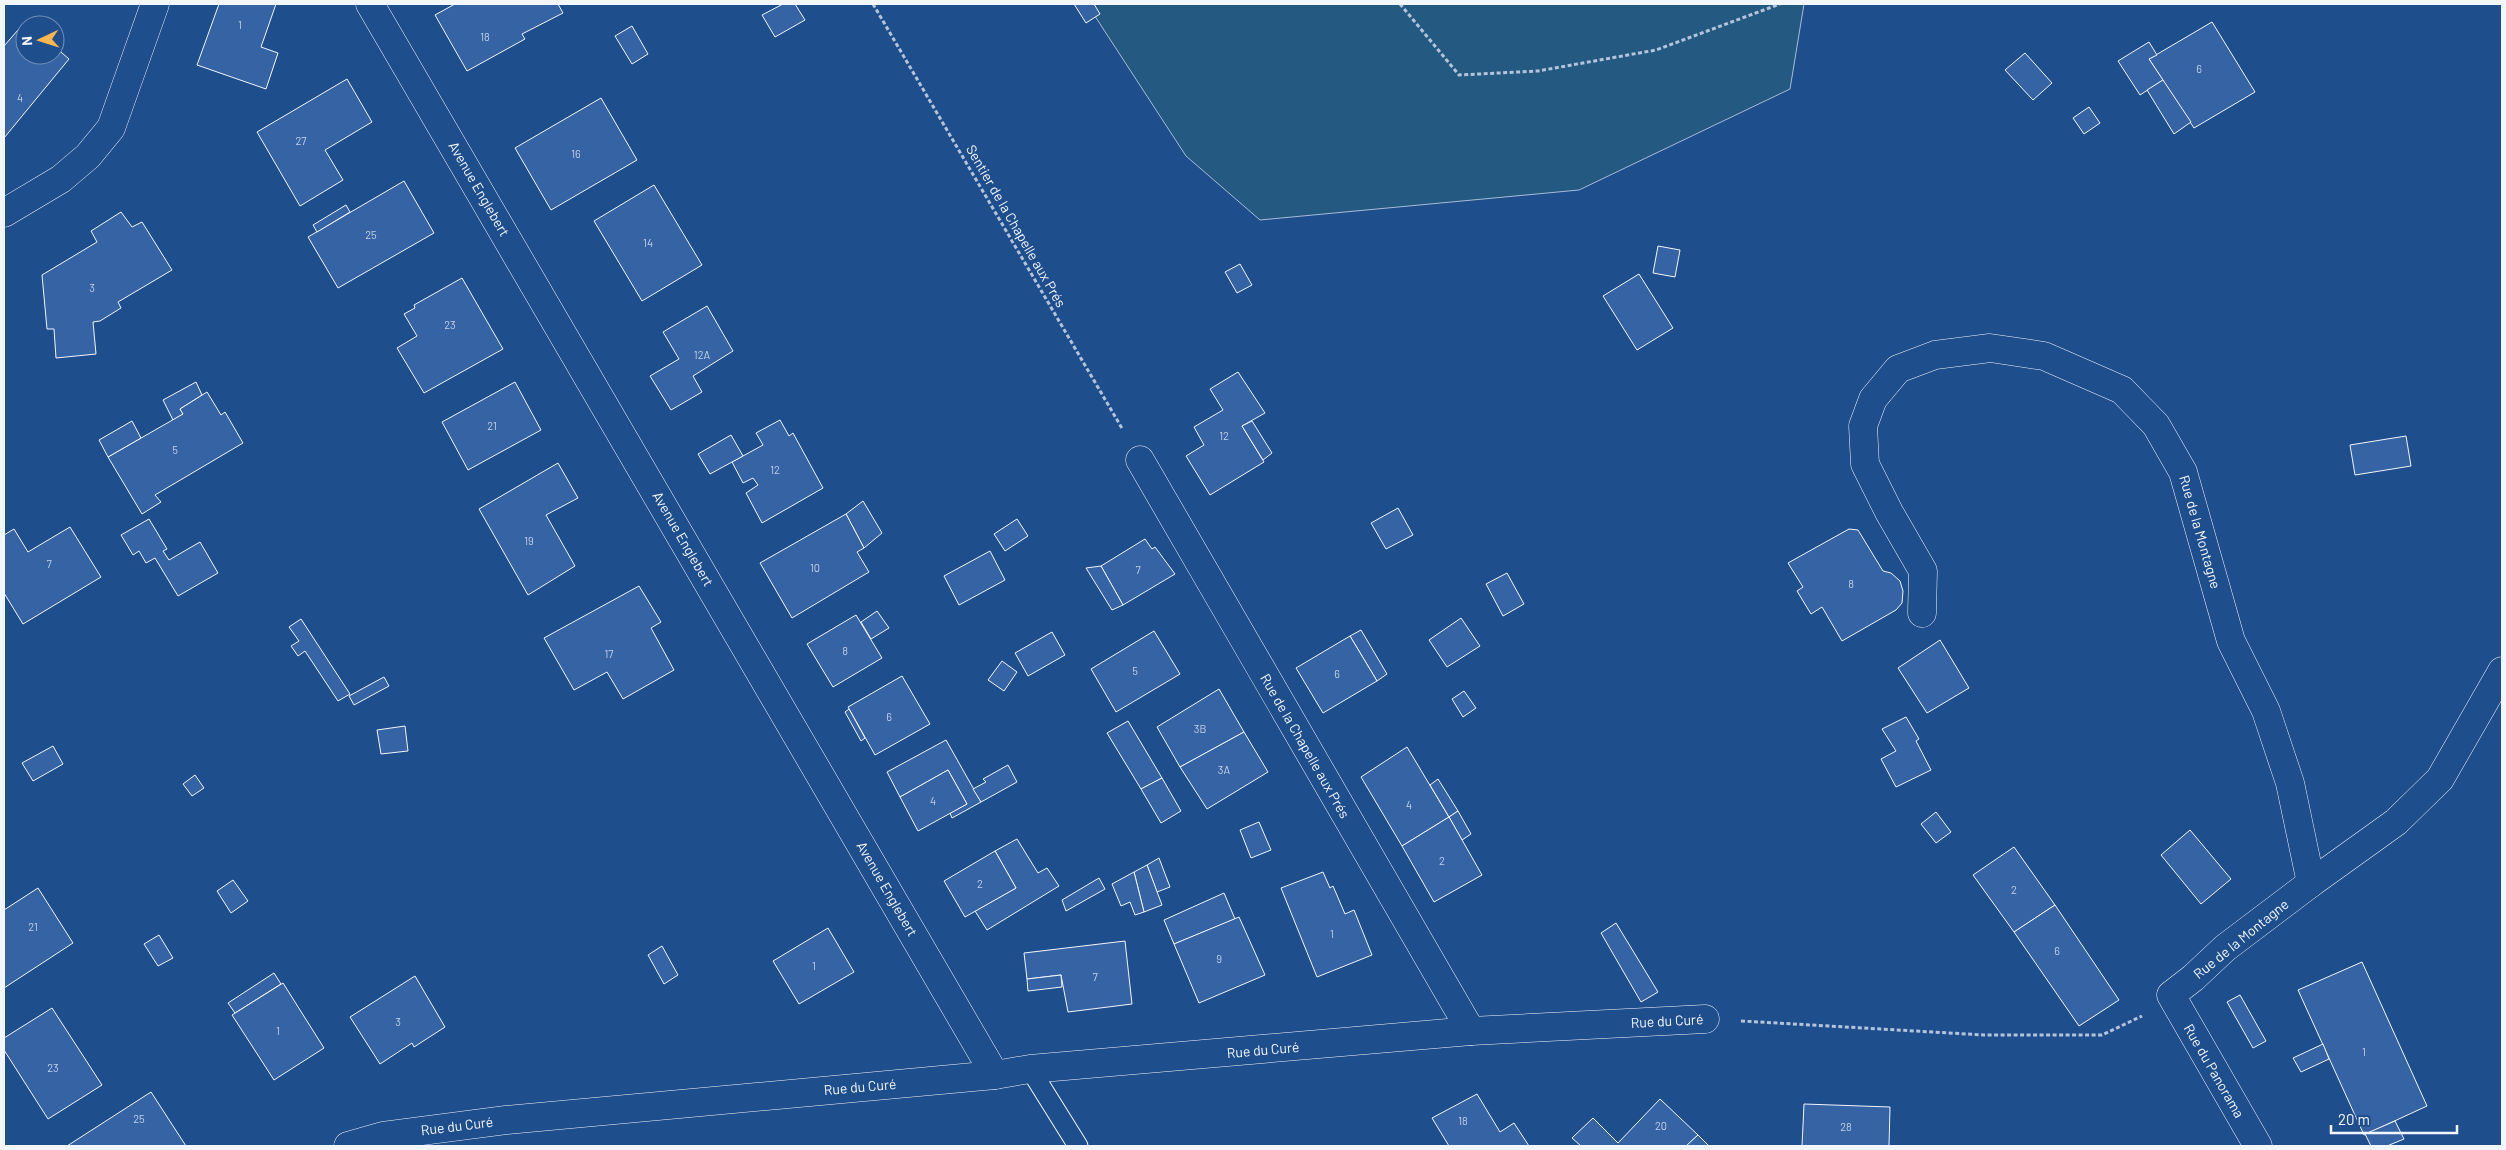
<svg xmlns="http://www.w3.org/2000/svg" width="2506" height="1150" font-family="Barlow,sans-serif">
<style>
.green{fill:#245a82;stroke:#a8bbd7}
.building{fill:#3563a3;stroke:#f2f6ff}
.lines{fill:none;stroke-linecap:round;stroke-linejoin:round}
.service-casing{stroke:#f2f6ff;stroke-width:21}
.minor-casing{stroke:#f2f6ff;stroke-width:29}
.path{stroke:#b3c4dc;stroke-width:3;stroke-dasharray:4 2.5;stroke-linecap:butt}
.service{stroke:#1f4e8c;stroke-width:19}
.minor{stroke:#1f4e8c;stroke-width:28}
.labels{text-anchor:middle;stroke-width:4;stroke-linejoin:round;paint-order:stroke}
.number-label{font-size:11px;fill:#c3d1e8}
.street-label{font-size:14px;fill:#f2f6ff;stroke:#1f4e8c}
</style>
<rect width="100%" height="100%" fill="#1f4e8c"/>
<!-- green -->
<path class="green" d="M1087 4H1804L1790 89 1579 190 1260 220 1186 156Z"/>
<!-- building -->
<g class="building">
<path d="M219 4H276L261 47 278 53 266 89 197 65Z"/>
<path d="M455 4H558L563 13 522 34 525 39 467 71 435 15Z"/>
<path d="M783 4H795L805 20 775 37 762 15Z"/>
<path d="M1074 4H1094L1100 14 1086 23Z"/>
<path d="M25 22 29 25H25V55H55V47L69 59 4 138V46Z"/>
<path d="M2212 22 2255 92 2194 128 2149 59Z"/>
<path d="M632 26 648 54 632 64 615 36Z"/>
<path d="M2149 42 2157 55 2149 59 2163 80 2140 95 2118 61Z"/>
<path d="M2025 53 2052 83 2033 100 2005 70Z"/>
<path d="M347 79 372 122 325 150 343 180 300 206 257 132Z"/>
<path d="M2163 80 2191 122 2174 134 2147 90Z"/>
<path d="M601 98 637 160 551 210 515 148Z"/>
<path d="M2089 107 2100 123 2084 134 2073 118Z"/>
<path d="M404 181 434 233 338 288 308 237Z"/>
<path d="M654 185 702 265 642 301 594 221Z"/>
<path d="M346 205 350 212 317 232 313 225Z"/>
<path d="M121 212 132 227 142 222 172 270 118 302 121 308 100 321 93 322 96 354 56 358 54 329H47L42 275 97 242 91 231Z"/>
<path d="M1658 246 1680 250 1675 277 1653 273Z"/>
<path d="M1240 264 1252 285 1237 293 1225 272Z"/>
<path d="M1639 274 1673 328 1637 350 1603 296Z"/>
<path d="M462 278 503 349 424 393 397 348 417 336 404 314 415 308 414 305Z"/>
<path d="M707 306 733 351 693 376 702 392 671 410 650 376 679 359 663 332Z"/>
<path d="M1238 372 1265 413 1242 426 1264 462 1210 495 1186 456 1204 445 1194 427 1223 410 1210 389Z"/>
<path d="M196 382 202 395 180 409 183 414 173 420 163 400Z"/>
<path d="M515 382 541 430 468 470 442 422Z"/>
<path d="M207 392 221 415 225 412 243 443 155 495 161 502 142 514 108 457 183 414 180 409Z"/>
<path d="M780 420 789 436 793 433 823 488 762 523 746 493 758 485 753 478 743 483 732 462 763 445 756 433Z"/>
<path d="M132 421 141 438 108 457 99 440Z"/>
<path d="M1252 421 1272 453 1263 460 1242 426Z"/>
<path d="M731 435 743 456 710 474 698 454Z"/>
<path d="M2406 436 2411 466 2355 475 2350 445Z"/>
<path d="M558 463 578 498 546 515 575 566 528 595 479 509Z"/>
<path d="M863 501 882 533 864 548 846 514Z"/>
<path d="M1398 508 1413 535 1386 549 1371 523Z"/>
<path d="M846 514 864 548 857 552 869 572 792 618 760 563Z"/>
<path d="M149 519 167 549 163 551 169 560 200 542 218 573 178 596 155 558 146 563 139 551 133 555 121 535Z"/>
<path d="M1017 519 1028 536 1005 551 994 534Z"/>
<path d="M70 527 101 577 23 624 4 593V535L14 529 28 552Z"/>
<path d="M1849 529 1858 530 1883 571 1891 573 1900 581 1903 591 1902 603 1896 610 1842 641 1822 607 1811 614 1797 591 1803 587 1788 563Z"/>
<path d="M1145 539 1152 549 1155 547 1175 574 1123 605 1101 566Z"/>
<path d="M990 551 1005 580 959 605 944 576Z"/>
<path d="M1101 566 1123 605 1112 610 1086 568Z"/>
<path d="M1507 573 1524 604 1503 616 1486 584Z"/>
<path d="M639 586 661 622 651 628 674 670 623 699 607 672 574 690 544 638Z"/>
<path d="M877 611 889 628 871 639 861 622Z"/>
<path d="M856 615 882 658 833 687 807 644Z"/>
<path d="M1461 618 1480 646 1447 667 1429 640Z"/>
<path d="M301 619 350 694 338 701 305 651 298 656 291 646 299 641 289 627Z"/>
<path d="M1361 630 1387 674 1377 681 1350 636Z"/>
<path d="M1154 631 1180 674 1116 712 1091 669Z"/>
<path d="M1052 632 1065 655 1028 676 1015 653Z"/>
<path d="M1350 636 1377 681 1323 713 1296 668Z"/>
<path d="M1940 640 1969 688 1927 713 1898 668Z"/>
<path d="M1002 661 1017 672 1004 691 988 680Z"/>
<path d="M902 676 930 724 875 755 848 707Z"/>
<path d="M384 677 389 686 354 705 349 696Z"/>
<path d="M1219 689 1244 732 1180 767 1157 727Z"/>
<path d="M1464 691 1476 708 1463 717 1452 699Z"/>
<path d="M849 709 865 738 861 741 845 712Z"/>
<path d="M1906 717 1919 739 1916 741 1931 770 1896 787 1881 759 1896 751 1882 729Z"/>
<path d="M1128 721 1162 778 1141 789 1107 733Z"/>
<path d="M405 726 408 751 381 754 377 730Z"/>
<path d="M1244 732 1268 772 1207 809 1180 767Z"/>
<path d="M946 740 981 802 952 818 950 813 967 804 948 770 900 797 887 772Z"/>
<path d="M53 746 63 764 33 781 22 763Z"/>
<path d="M1407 747 1449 817 1402 846 1361 777Z"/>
<path d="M1008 765 1017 782 981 802 973 789 986 782 983 779Z"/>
<path d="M948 770 967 804 918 831 900 797Z"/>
<path d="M195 775 204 788 192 796 183 784Z"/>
<path d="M1162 778 1181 811 1161 823 1141 789Z"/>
<path d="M1438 779 1458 811 1449 817 1430 785Z"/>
<path d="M1458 811 1471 834 1462 840 1449 817Z"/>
<path d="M1936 812 1951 832 1936 843 1921 824Z"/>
<path d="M1449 817 1482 875 1434 902 1402 846Z"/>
<path d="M1259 822 1271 850 1251 858 1240 830Z"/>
<path d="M2190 830 2231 879 2201 904 2161 855Z"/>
<path d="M1017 839 1038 873 1047 868 1059 886 987 930 975 911 1016 888 995 851Z"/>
<path d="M2014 847 2055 905 2014 932 1973 875Z"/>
<path d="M995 851 1016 888 965 917 944 881Z"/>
<path d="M1159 858 1170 887 1157 892 1147 865Z"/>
<path d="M1147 865 1162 905 1144 912 1134 872Z"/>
<path d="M1134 872 1144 912 1135 915 1130 902 1121 906 1112 884Z"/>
<path d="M1323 872 1330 888 1333 886 1345 914 1354 910 1372 955 1317 977 1281 888Z"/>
<path d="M1099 878 1105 889 1066 911 1062 900Z"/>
<path d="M233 880 248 901 231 913 217 891Z"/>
<path d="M38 888 73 943 4 988V910Z"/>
<path d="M1224 893 1235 919 1174 944 1164 920Z"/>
<path d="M2055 905 2119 1000 2079 1026 2014 932Z"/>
<path d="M1239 917 1265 975 1199 1003 1174 944Z"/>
<path d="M1616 923 1658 992 1641 1002 1601 933Z"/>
<path d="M828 928 854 972 799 1004 773 961Z"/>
<path d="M159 935 173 958 158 966 144 944Z"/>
<path d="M1125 941 1132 1004 1068 1012 1061 975 1027 979 1024 953Z"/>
<path d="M662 946 678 975 664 984 648 955Z"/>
<path d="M2362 962 2427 1106 2364 1135 2298 990Z"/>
<path d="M274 973 281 984 235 1013 228 1003Z"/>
<path d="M1061 975 1062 987 1028 991 1027 979Z"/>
<path d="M415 976 445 1027 414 1047 412 1043 380 1064 350 1017Z"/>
<path d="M283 983 324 1048 274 1080 232 1015Z"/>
<path d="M2240 995 2266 1041 2253 1048 2227 1002Z"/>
<path d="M52 1008 102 1085 48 1119 4 1050V1038Z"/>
<path d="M2323 1044 2329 1059 2301 1072 2293 1058Z"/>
<path d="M151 1092 186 1146H67Z"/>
<path d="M1477 1094 1500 1132 1514 1123 1529 1146H1449L1432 1118Z"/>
<path d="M1660 1099 1698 1135 1686 1146H1581L1572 1138 1593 1118 1618 1143Z"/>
<path d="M1804 1104 1890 1107 1889 1146H1802Z"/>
<path d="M2395 1121 2404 1139 2387 1146H2371L2365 1134Z"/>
<path d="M1698 1135 1709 1146H1686Z"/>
</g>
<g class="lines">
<!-- service casing -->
<g class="service-casing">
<path id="service" d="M1030 1069 1078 1146"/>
</g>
<!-- minor casing -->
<g class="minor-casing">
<g id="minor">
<path d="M370 4 995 1075"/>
<path d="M4 213 61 179 88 156 111 128 155 4"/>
<path d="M1140 460 1471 1031"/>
<path d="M1922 613 1923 571 1889 512 1865 464 1863 426 1873 399 1898 369 1935 355 1990 348 2044 356 2122 390 2156 425 2183 472 2231 641 2266 711 2290 783 2311 883"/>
<path d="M348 1146 383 1136 506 1120 995 1075 1030 1069 1471 1031 1705 1019"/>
<path d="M2258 1146 2171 995 2193 978 2225 948 2311 883 2396 822 2440 779 2502 671"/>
</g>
</g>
<!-- path -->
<g class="path">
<path d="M873 4 1123 430"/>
<path d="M1400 4 1459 75 1538 71 1656 50 1780 4"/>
<path d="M1741 1021 1984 1035H2102L2142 1016"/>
</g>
<!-- service -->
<use href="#service" class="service"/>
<!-- minor -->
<use href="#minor" class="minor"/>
</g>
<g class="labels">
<!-- number labels -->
<g class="number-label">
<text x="240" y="29">1</text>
<text x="485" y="41">18</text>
<text x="2199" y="73">6</text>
<text x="20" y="102">4</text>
<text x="301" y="145">27</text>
<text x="576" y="158">16</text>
<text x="371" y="239">25</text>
<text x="648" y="247">14</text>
<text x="92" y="292">3</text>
<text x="450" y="329">23</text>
<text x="702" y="359">12A</text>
<text x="492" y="430">21</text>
<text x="1224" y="440">12</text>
<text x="175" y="454">5</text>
<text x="775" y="474">12</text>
<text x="529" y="545">19</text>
<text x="49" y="568">7</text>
<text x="815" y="572">10</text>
<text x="1138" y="574">7</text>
<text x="1851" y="588">8</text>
<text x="845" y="655">8</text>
<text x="609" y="658">17</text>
<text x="1135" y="675">5</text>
<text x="1337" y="678">6</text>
<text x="889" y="721">6</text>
<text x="1200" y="733">3B</text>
<text x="1224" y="774">3A</text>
<text x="933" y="805">4</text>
<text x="1409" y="809">4</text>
<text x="1442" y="865">2</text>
<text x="980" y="888">2</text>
<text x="2014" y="894">2</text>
<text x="33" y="931">21</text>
<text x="1332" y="938">1</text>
<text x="2057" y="955">6</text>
<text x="1219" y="963">9</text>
<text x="814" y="970">1</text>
<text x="1095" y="981">7</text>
<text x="398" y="1026">3</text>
<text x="278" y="1035">1</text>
<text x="2364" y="1056">1</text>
<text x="53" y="1072">23</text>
<text x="139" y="1123">25</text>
<text x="1463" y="1125">18</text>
<text x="1661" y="1130">20</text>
<text x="1846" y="1131">28</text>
</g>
<!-- street labels -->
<g class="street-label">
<text transform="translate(479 189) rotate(60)" y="5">Avenue Englebert</text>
<text transform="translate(1016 226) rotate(60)" y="5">Sentier de la Chapelle aux Prés</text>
<text transform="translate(2200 532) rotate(74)" y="5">Rue de la Montagne</text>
<text transform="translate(683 539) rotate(60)" y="5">Avenue Englebert</text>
<text transform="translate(1305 746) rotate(60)" y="5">Rue de la Chapelle aux Prés</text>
<text transform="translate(887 889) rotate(60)" y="5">Avenue Englebert</text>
<text transform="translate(2241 939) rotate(-39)" y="5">Rue de la Montagne</text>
<text transform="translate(1667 1021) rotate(-3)" y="5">Rue du Curé</text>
<text transform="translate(1263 1050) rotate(-5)" y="5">Rue du Curé</text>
<text transform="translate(2214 1071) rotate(60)" y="5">Rue du Panorama</text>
<text transform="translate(860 1087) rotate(-5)" y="5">Rue du Curé</text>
<text transform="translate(457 1126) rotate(-7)" y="5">Rue du Curé</text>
</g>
</g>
<!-- border -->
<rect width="2506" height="1150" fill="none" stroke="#f2f6ff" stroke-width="10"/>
<!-- north arrow -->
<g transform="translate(40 40) rotate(266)"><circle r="24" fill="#1f4e8c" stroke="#7391ba"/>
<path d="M0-4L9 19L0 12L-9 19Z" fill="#ffb74d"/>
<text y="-8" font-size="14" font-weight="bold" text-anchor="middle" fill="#f2f6ff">N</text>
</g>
<!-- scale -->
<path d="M2331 1125v8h126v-8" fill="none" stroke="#f2f6ff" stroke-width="2.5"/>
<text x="2338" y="1125" font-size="15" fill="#f2f6ff" stroke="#1f4e8c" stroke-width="4" paint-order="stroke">20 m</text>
</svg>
